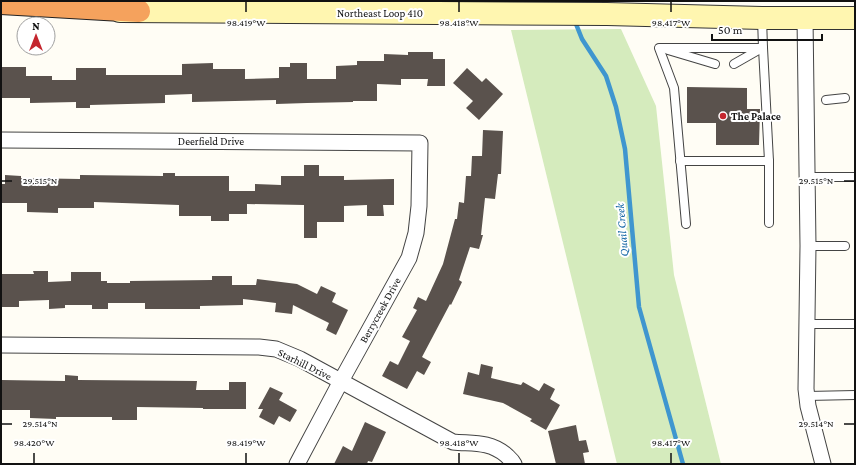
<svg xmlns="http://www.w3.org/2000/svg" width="856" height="465" font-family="'Crimson Pro',serif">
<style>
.green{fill:#d5ebbd}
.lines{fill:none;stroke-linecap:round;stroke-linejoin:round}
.stream{stroke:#3f96cf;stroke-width:4.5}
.building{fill:#5a524d}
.service-casing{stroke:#444;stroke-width:10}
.minor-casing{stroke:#444;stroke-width:17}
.secondary-casing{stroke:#333;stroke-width:24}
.motorway-casing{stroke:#222;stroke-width:24}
.service{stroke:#fff;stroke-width:8}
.minor{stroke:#fff;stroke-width:15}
.secondary{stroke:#fff6b0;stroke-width:22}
.motorway{stroke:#f5a25d;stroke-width:22}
.ticks{fill:none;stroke:#111;stroke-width:1.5}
.poi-dot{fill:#c4262e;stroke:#fff;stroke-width:1.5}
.labels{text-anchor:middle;stroke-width:4;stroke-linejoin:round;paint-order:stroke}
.street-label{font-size:11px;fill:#111;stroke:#fff}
.poi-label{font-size:11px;font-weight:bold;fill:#111;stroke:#fff;text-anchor:start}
.water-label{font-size:12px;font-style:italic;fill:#1768a6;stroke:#fff}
.ticks-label{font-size:10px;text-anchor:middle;fill:#111;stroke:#fff;stroke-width:4;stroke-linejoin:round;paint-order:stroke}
</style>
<rect width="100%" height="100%" fill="#fffdf5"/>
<!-- green -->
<path class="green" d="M621 29 656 106 674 275 721 464H617L511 30Z"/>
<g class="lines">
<!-- stream -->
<path class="stream" d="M574 19 582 39 606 76 616 107 625 149 639 307 683 464"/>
</g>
<!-- building -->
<g class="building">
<path d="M408 52H433V59H445V86H427L428 79H401V85L377 84V101H353V102L307 103 276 104V100L192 102V94L165 95V103L90 105V108H76V102L30 103V98H1V67H26V76H52V80H76V68H106V75H182V64L213 63V69H245V79L279 78V67H290V63H307V79H336V66L357 65V61H384V54L408 55Z"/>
<path d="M467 68 482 82 486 78 503 94 479 120 466 108 473 101 453 83Z"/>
<path d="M687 87 747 88V109H760L759 145H716V123H687Z"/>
<path d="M483 130 503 131 501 174H498L495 199 485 198 481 235H483L479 249 470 247 459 280 462 282 451 305 450 304 422 357 431 362 424 375 417 371 407 389 382 376 390 361 398 365 410 341 402 337 417 310 413 308 418 297 426 301 443 264 455 219H457L459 202 464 203 466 176H471L472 156H482Z"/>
<path d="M304 165H319V176H344V180L394 179V205H383L384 216H367V205L344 206V222H317V238H304V205L247 204V214H229V221H211V216H179V205L94 202V208H58V213L27 212V203H1V184H5V175L21 176V178L80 179V175L163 176V173H175V176H229V191H255V184L281 185V176H304Z"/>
<path d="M33 271H48V282L71 281V272H101V281H107V283H130V281L212 280V276H232V285H256L257 279 297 284 317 294 321 286 336 293 332 302 348 310 336 335 326 330 329 323 293 305 292 314 275 312 276 303 243 299V305L200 306V309H145V303H108V309H92V305H65V308L49 309V300L19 301V307H1V274H34Z"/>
<path d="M481 364 493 367 491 378 521 385 523 382 539 391 544 383 555 389 550 399 560 405 546 430 530 421 532 419 503 403 463 394 468 372 479 375Z"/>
<path d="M65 375 78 376V380L197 381 196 390H229V382H246V409H203V408L137 407V420H112V417H56V419L30 418V410H1V380L65 381Z"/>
<path d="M270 387 283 393 279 400 297 410 290 422 279 416 274 425 259 417 263 409H258Z"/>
<path d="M365 422 386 432 372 462 368 461 367 464H334L343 446 352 451Z"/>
<path d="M576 425 579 441 586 440 589 452 583 453 585 464H556L548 431Z"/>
</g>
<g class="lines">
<!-- service casing -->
<g class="service-casing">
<g id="service">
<path d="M762 18 763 48 769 161"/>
<path d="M668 50 715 64"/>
<path d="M734 64 762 48"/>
<path d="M826 100 845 98"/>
<path d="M680 161H769V223"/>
<path d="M807 177H855"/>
<path d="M686 224 674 88 659 48H763"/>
<path d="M808 246H845"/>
<path d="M807 324H855"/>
<path d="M807 396 855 395"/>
</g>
</g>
<!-- minor casing -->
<g class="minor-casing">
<g id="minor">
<path d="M805 18 808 246 806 389 808 406 823 464"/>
<path d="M1 140 420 143 419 206 416 233 409 258 341 381 297 464"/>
<path d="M1 345 259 347 276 349 300 359 453 442C473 444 489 441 506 455 509 458 512 460 514 464"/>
</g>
</g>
<!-- secondary casing -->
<g class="secondary-casing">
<path id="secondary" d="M120 11 607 14 762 18H855"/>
</g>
<!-- motorway casing -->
<g class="motorway-casing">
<path id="motorway" d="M1 3 139 11"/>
</g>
<!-- service -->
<use href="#service" class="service"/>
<!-- minor -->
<use href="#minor" class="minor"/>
<!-- secondary -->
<use href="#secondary" class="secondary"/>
<!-- motorway -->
<use href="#motorway" class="motorway"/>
</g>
<!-- ticks -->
<path class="ticks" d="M246 2V12M459 2V12M671 2V12M2 181H12M844 181H854M2 424H12M844 424H854M34 453V463M246 453V463M459 453V463M671 453V463"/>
<!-- markers -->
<circle class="poi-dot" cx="723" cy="116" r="4"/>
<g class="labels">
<!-- street labels -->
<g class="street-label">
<text x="380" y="17">Northeast Loop 410</text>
<text x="211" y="145">Deerfield Drive</text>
<text transform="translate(380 310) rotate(-61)" y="4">Berrycreek Drive</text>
<text transform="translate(305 364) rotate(26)" y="4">Starhill Drive</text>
</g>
<!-- poi labels -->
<g class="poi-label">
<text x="731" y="120">The Palace</text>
</g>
<!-- water labels -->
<g class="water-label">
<text transform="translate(622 230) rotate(-95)" y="4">Quail Creek</text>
</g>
</g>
<g class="ticks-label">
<text x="246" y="26">98.419°W</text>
<text x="459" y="26">98.418°W</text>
<text x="671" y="26">98.417°W</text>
<text x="40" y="184">29.515°N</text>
<text x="816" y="184">29.515°N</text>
<text x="40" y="427">29.514°N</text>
<text x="816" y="427">29.514°N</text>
<text x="34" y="446">98.420°W</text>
<text x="246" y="446">98.419°W</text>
<text x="459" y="446">98.418°W</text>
<text x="671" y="446">98.417°W</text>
</g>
<!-- border -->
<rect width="856" height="465" fill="none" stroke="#111111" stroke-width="4"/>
<!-- north arrow -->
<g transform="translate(36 36)"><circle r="19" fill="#ffffff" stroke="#a0a0a0"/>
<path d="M0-3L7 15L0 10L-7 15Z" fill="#c4262e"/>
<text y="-6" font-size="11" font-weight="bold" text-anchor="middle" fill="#111111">N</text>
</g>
<!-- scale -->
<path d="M712 34v6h110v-6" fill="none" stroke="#111111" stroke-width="2"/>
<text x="718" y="34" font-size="12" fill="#111111" stroke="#ffffff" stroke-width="3" paint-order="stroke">50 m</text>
</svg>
